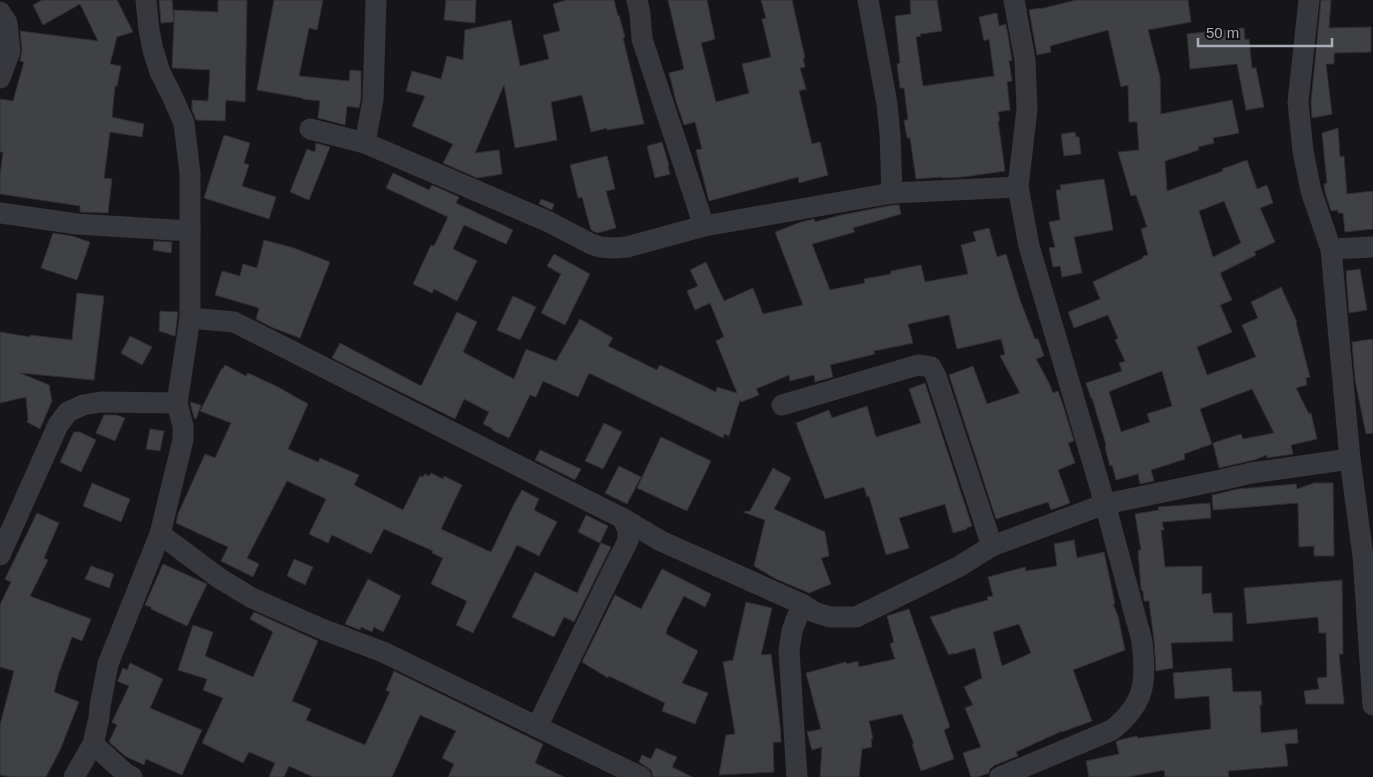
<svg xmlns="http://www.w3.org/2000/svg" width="1373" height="777" font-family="Arial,sans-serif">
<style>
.building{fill:#404145;stroke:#303034;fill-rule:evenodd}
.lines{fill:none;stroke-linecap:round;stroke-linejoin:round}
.minor{stroke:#37383d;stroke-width:21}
</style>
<rect width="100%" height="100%" fill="#161618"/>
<!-- building -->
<g class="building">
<path d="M42 0H117L133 32 117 37 110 64 121 66 117 86H115L112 117 144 124 142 137 110 132 104 178 112 179 108 213 80 212V206L0 194V175L3 152H0V99L13 101 24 62 20 61 22 50 20 31 98 41 80 4 43 25 33 5Z"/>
<path d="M159 0H172L174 21V10L218 12V0H247L245 102 226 100 225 121 196 120 192 110V100L208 101 210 70 172 68 174 22 161 23Z"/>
<path d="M274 0H323L317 30 309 28 299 76 349 81 350 70 361 71V98L359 108 347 106 345 125 318 118 320 101 302 99V98L257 90Z"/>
<path d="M446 0H476L475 23 444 20Z"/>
<path d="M567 0H614L618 16 619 15 625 37 623 38 644 124 607 130V128L591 132 582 95 551 102 557 140 515 148 504 85 475 153 499 150 502 174 477 178 443 163 453 144 412 126 425 96 406 91 412 71 441 79 447 56 463 60 465 30 511 20 520 66 549 59 543 35 560 31 553 4Z"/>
<path d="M668 0H707L715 39 701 43 716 102 749 93 742 64 771 57 762 19 766 18 761 0H792L805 58H803L805 67 800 68 806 89 799 91 812 144 820 142 828 175 799 183 798 177 709 201 696 150 702 149 695 122 684 125 676 101 669 73 684 69Z"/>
<path d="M910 0H937L942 31 920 34 921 36 916 37 923 86 994 76 989 39 984 41 979 17 997 13 999 26 1006 24 1012 60 1009 61 1012 81 1007 82 1010 110 998 112 1000 121H998L1005 171 963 177 942 178V177L916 179 910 138H907L904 120H908L904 88H900L897 64 900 63 895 16 911 14Z"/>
<path d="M1076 0H1188L1191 22 1148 30 1160 77 1161 114 1232 100 1239 133 1213 138 1214 143 1198 147 1199 150 1165 161 1167 191 1223 171 1222 169 1247 160 1257 189 1267 185 1273 203 1260 208 1275 242 1254 252 1256 255 1220 273 1232 300 1220 305 1232 332 1197 347 1207 375 1256 357 1242 325 1258 318 1251 302 1281 287 1297 322 1296 323 1310 377 1306 378 1307 385 1296 388 1309 414 1311 413 1317 439 1291 445 1293 454 1267 458V455L1254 460 1219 468 1213 443 1241 434 1243 439 1274 433 1252 389 1200 409 1212 444 1184 454 1185 459 1151 470 1154 481 1140 484 1138 474 1116 480 1112 465 1110 466 1107 455 1105 446 1106 445 1092 398H1091L1086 383 1122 371 1119 363 1125 361 1115 340 1118 338 1108 315 1074 328 1068 312 1100 299 1093 282 1143 258V256L1148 255 1141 229 1147 227 1136 195 1131 196 1118 152 1139 150 1137 122H1129L1128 85 1121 87 1108 30 1050 46 1051 52 1037 55 1029 10 1040 8V9ZM1224 201 1241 243 1213 257 1199 211ZM1162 371 1172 406 1147 414 1150 422 1121 432 1109 392 1110 391Z"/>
<path d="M1321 0H1331L1329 28 1371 27V52L1334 53V64H1326L1332 114 1312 118 1311 102Z"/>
<path d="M1244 28 1245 40 1249 39 1252 68H1256L1264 107 1246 110 1237 64 1190 69 1187 34Z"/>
<path d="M1338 128 1340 157 1344 156 1347 194 1373 191V229L1345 232 1343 213H1338V210L1331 211 1325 192 1324 184 1327 183 1322 133Z"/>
<path d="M1075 132 1076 137H1079L1081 154 1064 156 1061 134Z"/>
<path d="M224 135 250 143 244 163 249 165 242 186 276 197 269 219 204 198Z"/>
<path d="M662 142 669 165 668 166 670 174 655 178 647 146Z"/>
<path d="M316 143 330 147 309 200 290 192 307 149 315 152Z"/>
<path d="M607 156 615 189 606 191 616 228 597 233 591 230 582 197 578 198 570 165Z"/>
<path d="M393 173 429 190 432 185 459 197 456 203 513 230 506 244 464 225 453 249 477 261 457 301 434 289 432 293 413 284 431 245 434 246 448 217 386 188Z"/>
<path d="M1104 179 1113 230 1074 237 1082 273 1062 277 1060 266 1053 267 1049 248 1055 247 1049 222 1060 220 1056 190H1061L1060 185Z"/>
<path d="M541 199 554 204 552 210 539 204Z"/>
<path d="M893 205H899L901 214 853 228 855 232 812 244 830 290 865 283 864 279 891 274V271L921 265 925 282 968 274 961 245 976 241 973 232 989 228 997 257 1006 254 1020 300 1035 339H1038L1044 356 1036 359 1049 383 1053 393 1058 391 1063 405 1074 441 1068 443 1075 463 1058 470 1070 503 1051 510 1048 502 996 519 949 375 973 366 987 404 1020 393 1000 356 1005 354 1001 339 957 349 949 315 908 324 913 343 874 351 875 354 830 365 833 377 815 382 814 375 790 381 789 375 756 389 759 395 741 402 740 400 729 436 724 434 723 438 589 373 578 397 543 381 536 397 530 395 509 438 492 430 493 429 483 424 489 412 464 399 455 419 332 358 340 343 421 386 457 312 477 322 463 352 514 379 526 349 556 361 580 319 613 338 608 346 657 370 660 365 716 392 717 387 737 393 716 341 724 337 710 303 695 310 687 291 698 286 690 270 706 262 724 301 753 288 763 314 803 305 775 232 801 222 814 219 815 222 841 215Z"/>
<path d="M53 233 72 236 90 242 77 280 41 268Z"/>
<path d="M264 240 294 248 330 262 300 338 271 327 256 319 259 308 215 295 222 271 240 276 243 264 257 268Z"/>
<path d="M154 241 172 242 171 253 153 250Z"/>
<path d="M554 254 590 274 565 325 541 313 561 274 547 266Z"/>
<path d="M1360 269 1367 310 1349 313 1346 271Z"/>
<path d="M77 293 104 296 94 380 20 373 49 385 52 401 40 429 27 422 28 419 26 397 0 403V332L30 337V335L72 340Z"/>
<path d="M513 296 536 307 520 340 497 330Z"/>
<path d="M160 311 178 312 175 336 159 331Z"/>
<path d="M130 336 152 347 142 365 121 353Z"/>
<path d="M1373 339V433L1366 434 1355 380 1352 342Z"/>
<path d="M225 365 246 376 248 373 278 387 308 404 288 449 318 462 320 458 359 475 354 485 403 510 420 476 423 477 425 474 429 476 431 473 443 479 444 476 462 485 441 529 491 552 514 504 522 490 539 499 534 510 557 522 539 556 517 545 473 633 456 625 467 601 431 584 443 558 432 553 433 551 384 529 371 554 332 535 328 543 309 534 326 499 287 481 247 558 259 564 253 577 221 561 228 547 176 523 178 514 205 454 215 458 231 423 200 411 222 368 223 369Z"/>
<path d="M925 383 972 526 966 528 967 529 953 533 945 504 899 518 909 548 886 555 869 496 867 497 864 487 825 499 796 423 829 410 832 418 867 406 876 437 921 423 909 389Z"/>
<path d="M190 402 201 405 196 419 194 418Z"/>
<path d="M104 415H116L125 418 115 441 96 433Z"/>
<path d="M604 423 622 432 603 469 585 461Z"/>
<path d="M150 429 164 431 160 451 146 449Z"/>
<path d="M74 432H80L96 440 81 472 60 462Z"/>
<path d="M661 437 711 461 687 511 637 488Z"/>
<path d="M540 450 581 469 575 480 535 460Z"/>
<path d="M619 466 641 477 627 504 605 493Z"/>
<path d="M773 468 791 478 774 509 825 532 829 556 821 558 831 584 809 593 774 578 754 566 765 520 743 512 750 511Z"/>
<path d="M92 483 130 499 121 522 83 506Z"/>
<path d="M1314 483H1333L1334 556H1314V546L1299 547 1298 503 1213 510 1212 495 1238 489 1296 484 1297 489Z"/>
<path d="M1210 503 1211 518 1162 522 1164 530H1161L1165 567 1202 566V594L1211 593 1213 613H1232L1233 641 1171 643 1173 668 1156 671 1154 640 1149 601H1144L1143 591H1142L1141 589 1138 550H1141L1135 514 1159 510 1158 507Z"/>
<path d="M37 513 59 523 44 558 48 560 30 596 91 619 82 641 72 637 59 673 54 692 79 702 60 750 46 777H11L0 775V725L14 671 0 667V605L11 582 5 579Z"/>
<path d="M586 515 608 526 600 543 578 532Z"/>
<path d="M1074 540 1077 558 1104 552 1115 604H1113L1118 616 1125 650 1073 670 1092 721 1062 732V731L1016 752 1018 756 995 765 990 769 989 773 977 777H971L963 753 981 747 965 708 973 705 964 687 982 678 975 648 954 654 953 653 949 655 930 617 951 611V610L988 600 987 597 993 596 988 577 1025 567 1026 571 1057 566 1054 544ZM1019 624 1031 653 1002 666 993 632Z"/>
<path d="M601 543 611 547 574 622 564 617 554 637 512 617 535 572 577 593Z"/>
<path d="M294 559 313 567 305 585 287 576Z"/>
<path d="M163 564 207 584 187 626 151 609V607L145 605Z"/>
<path d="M91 566 114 574 109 588 85 579Z"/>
<path d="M662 569 711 594 705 607 684 596 666 631 667 632 666 634 698 651 682 683 708 693 695 724 662 711 665 703 609 676 608 678 582 662 615 595 641 609Z"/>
<path d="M368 579 401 596 383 632 374 627 372 632 361 627 360 630 345 624Z"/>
<path d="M1342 580 1343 654H1339L1344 704H1306L1304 691 1319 689 1317 678 1327 677 1326 633H1319L1318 617 1247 624 1244 588Z"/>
<path d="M746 602 772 608 761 655 771 654 780 725 781 742H773L774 772 719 775 726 735 735 734 723 662 733 660Z"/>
<path d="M909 609 950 727 944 730 954 759 921 771 912 744H914L902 714 869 721 873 739H871L872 747 862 749 859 777H820L822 747 812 750 807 732 821 729 806 673 846 662 847 664 858 661 859 667 895 659 890 644 894 642 887 616Z"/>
<path d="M254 612 318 641 292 701 311 709 306 720 365 745 390 692 386 690 394 671 543 744 535 763 564 777H448L454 764 442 758 456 731 420 715 392 777H313L289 766 284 777H269L275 763 249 752 243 763 202 743 223 698 203 690 207 679 178 670 193 625 213 632 205 656 253 677 273 632 250 619Z"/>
<path d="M130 663 163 679 150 708 202 730 182 775 146 759 144 765 125 756 109 742 117 725 112 722 129 686 117 681 118 680 123 668 127 670Z"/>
<path d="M1231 668 1233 692 1261 691 1262 705H1260L1261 733 1297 729 1298 743 1285 744 1288 766 1228 771 1229 777H1165L1164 770 1129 777H1089L1086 761 1119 754 1116 742 1119 740 1137 736 1138 738 1211 729 1209 696 1175 699 1173 673Z"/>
<path d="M656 748 677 757 672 767 692 777H653L651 770 639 762 642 755 651 759Z"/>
</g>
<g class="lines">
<!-- minor -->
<g class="minor">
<path d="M637 0 640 13 642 39 704 226"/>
<path d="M868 0 887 104 890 134 892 193"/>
<path d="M1309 0 1298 102 1303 151 1311 191 1331 249 1350 459 1363 556 1373 705"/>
<path d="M0 12 7 23 10 51 0 78"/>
<path d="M310 129 365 143 549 222 591 244 600 247 615 248 627 247 704 226 892 193 1018 187"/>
<path d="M365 143 373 100 376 0"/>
<path d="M0 213 77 224 190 231"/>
<path d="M1331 249 1373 247"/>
<path d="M190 318 234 322 622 518 661 541 802 604 814 612 830 617H856L958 567 992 546 1105 504 1221 480 1251 473 1350 459"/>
<path d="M782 405 918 365 931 367 936 376 992 546"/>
<path d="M160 534 219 578 252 598 322 629 383 652 641 777"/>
<path d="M0 555 50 443 58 425 68 412 83 405 101 402 177 403"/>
<path d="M537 727 614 568 628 541V530L622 518"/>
<path d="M93 744 125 773 132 777"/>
<path d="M74 777 93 744 99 718 100 706 108 664 160 534 183 440V426L177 403 190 318V173L184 123 172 96 160 72 153 50 149 30 146 0"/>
<path d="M797 777 789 650 792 631 802 604"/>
<path d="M1000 777 1112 730C1146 703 1146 682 1142 641L1105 504 1029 246 1018 187 1027 109 1025 60 1014 0"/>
</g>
</g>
<!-- scale -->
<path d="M1198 38v8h134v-8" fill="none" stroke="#a8adb8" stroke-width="2.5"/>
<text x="1206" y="38" font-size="15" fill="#a8adb8" stroke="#111113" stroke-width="4" paint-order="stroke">50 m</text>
</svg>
